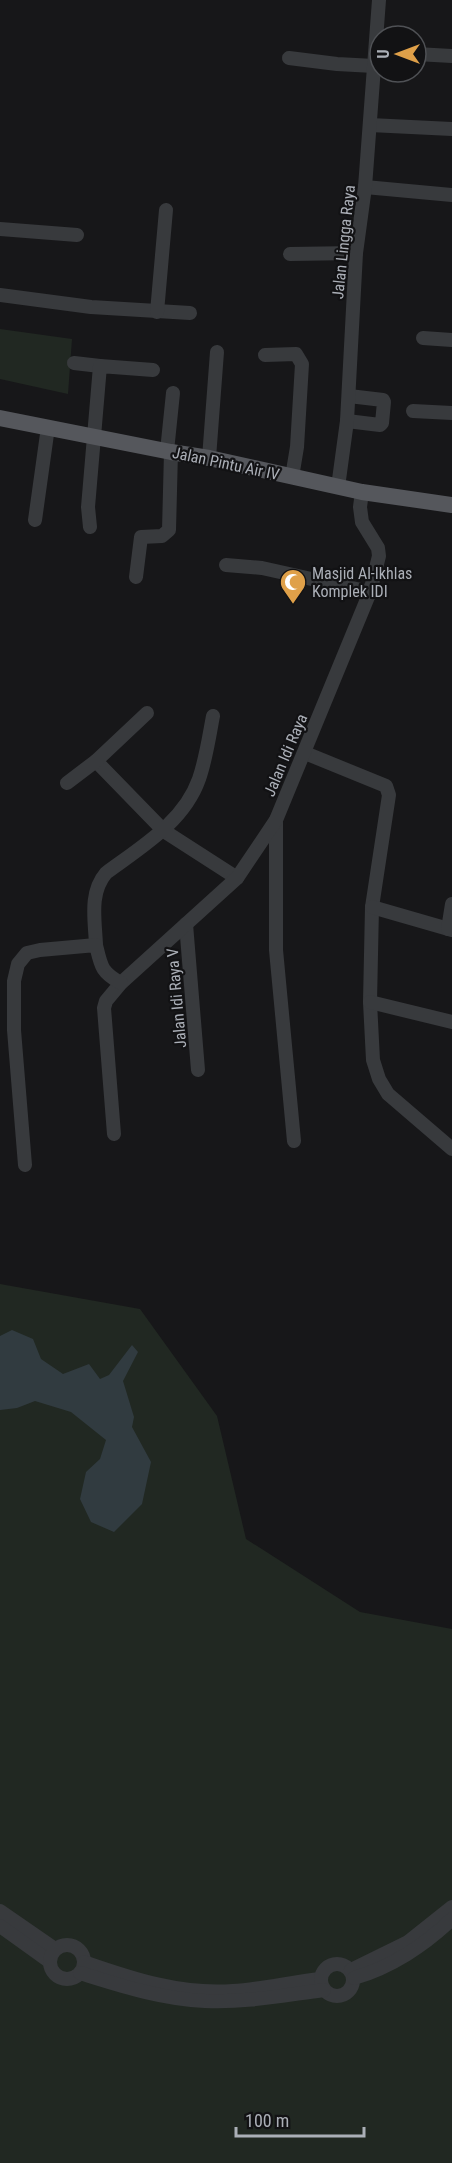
<svg xmlns="http://www.w3.org/2000/svg" width="452" height="2163" font-family="'Roboto Condensed',sans-serif">
<style>
.green{fill:#212822}
.water{fill:#313b40}
.lines{fill:none;stroke-linecap:round;stroke-linejoin:round}
.minor{stroke:#383a3d;stroke-width:14}
.major{stroke:#55575c;stroke-width:16}
.labels{text-anchor:middle;stroke-width:4.5;stroke-linejoin:round;paint-order:stroke}
.street-label{font-size:16px;fill:#abafb7;stroke:#121214}
.poi-label{font-size:16px;fill:#abafb7;stroke:#121214;text-anchor:start}
</style>
<rect width="100%" height="100%" fill="#171719"/>
<!-- green -->
<g class="green">
<path d="M0 329 72 339 68 394 0 379Z"/>
<path d="M0 1284 140 1309 217 1416 246 1539 360 1612 452 1629V2163H0Z"/>
</g>
<!-- water -->
<path class="water" d="M12 1330 33 1339 41 1359 63 1374 89 1364 100 1379 109 1375 132 1345 138 1352 123 1381 134 1417 132 1427 151 1462 142 1504 114 1532 91 1522 80 1499 86 1472 100 1459 106 1440 71 1412 35 1401 17 1408 0 1410V1336Z"/>
<g class="lines">
<!-- minor -->
<g class="minor">
<path d="M416 54 452 56"/>
<path d="M289 58 337 64 374 66"/>
<path d="M370 125 452 129"/>
<path d="M365 187 452 195"/>
<path d="M0 229 77 235"/>
<path d="M290 254 356 253"/>
<path d="M0 295 91 307 190 313"/>
<path d="M157 312 166 210"/>
<path d="M423 338 452 340"/>
<path d="M265 355 296 354 302 364 297 447 292 477"/>
<path d="M74 363 100 366"/>
<path d="M413 411 452 413"/>
<path d="M347 421 380 425 382 423 384 402 383 400 349 396"/>
<path d="M167 451 173 393"/>
<path d="M209 458 217 352"/>
<path d="M338 487 347 421 356 253 365 187 379 0"/>
<path d="M35 520 48 427"/>
<path d="M90 527 88 507 100 366 153 370"/>
<path d="M226 565 262 568 370 592"/>
<path d="M136 577 141 537 162 536 169 530 171 452"/>
<path d="M305 753 386 786 389 795 372 907 370 1002 373 1060 379 1079 388 1094 452 1149"/>
<path d="M96 761 164 831 237 878"/>
<path d="M67 783 96 761 147 713"/>
<path d="M276 820V950L294 1141"/>
<path d="M372 907 452 930"/>
<path d="M186 924 198 1070"/>
<path d="M448 929 452 904"/>
<path d="M96 945C95 920 89 893 106 873 141 847 184 822 199 779 206 759 209 737 213 716"/>
<path d="M370 1002 452 1022"/>
<path d="M114 1134 104 1008 106 1001 121 983 237 878 276 820 370 592 379 556 378 548 362 522 360 507 362 492"/>
<path d="M25 1165 14 1030V981L18 964 27 953 40 950 96 945C101 966 101 972 121 983"/>
<path d="M0 1911 55 1949"/>
<path d="M0 1926 49 1961"/>
<circle cx="67" cy="1962" r="17"/>
<path d="M84 1962C133 1979 181 1995 233 1991 262 1989 292 1982 321 1979"/>
<circle cx="337" cy="1980" r="16"/>
<path d="M351 1970 408 1942 452 1907"/>
<path d="M80 1973C122 1986 161 1999 205 2001 245 2003 285 1995 324 1990"/>
<path d="M354 1978C390 1968 425 1945 452 1919"/>
</g>
<!-- major -->
<path class="major" d="M0 418 171 452 209 458 362 492 452 505"/>
</g>
<!-- icons -->
<defs>
<g id="mosque-pin" transform="scale(1.35)"><path d="M0 17L-7.5 6A9.5 9.5 0 1 1 7.5 6Z" fill="#dfa049" stroke="#121214"/><path d="M3.5-4.9A6 6 0 1 0 3.5 4.9A5 5 0 1 1 3.5-4.9Z" fill="#fff"/></g>
</defs>
<g fill-rule="evenodd">
<use href="#mosque-pin" x="293" y="582"/>
</g>
<g class="labels">
<!-- street labels -->
<g class="street-label">
<text transform="translate(343 242) rotate(-84)" y="6">Jalan Lingga Raya</text>
<text transform="translate(226 463) rotate(12)" y="6">Jalan Pintu Air IV</text>
<text transform="translate(285 755) rotate(-67)" y="6">Jalan Idi Raya</text>
<text transform="translate(176 998) rotate(-95)" y="6">Jalan Idi Raya V</text>
</g>
<!-- poi labels -->
<g class="poi-label">
<text x="312" y="579">Masjid Al-Ikhlas<tspan x="312" dy="18">Komplek IDI</tspan></text>
</g>
</g>
<!-- north arrow -->
<g transform="translate(398 54) rotate(270)"><circle r="28" fill="#121214" stroke="#4f5155" stroke-width="1.5"/>
<path d="M0-4.5L10 22L0 15L-10 22Z" fill="#dfa049"/>
<text y="-9" font-size="16" font-weight="bold" text-anchor="middle" fill="#abafb7">U</text>
</g>
<!-- scale -->
<path d="M236 2127v9h128v-9" fill="none" stroke="#abafb7" stroke-width="3"/>
<text x="245" y="2127" font-size="18" fill="#abafb7" stroke="#121214" stroke-width="4.5" paint-order="stroke">100 m</text>
</svg>
